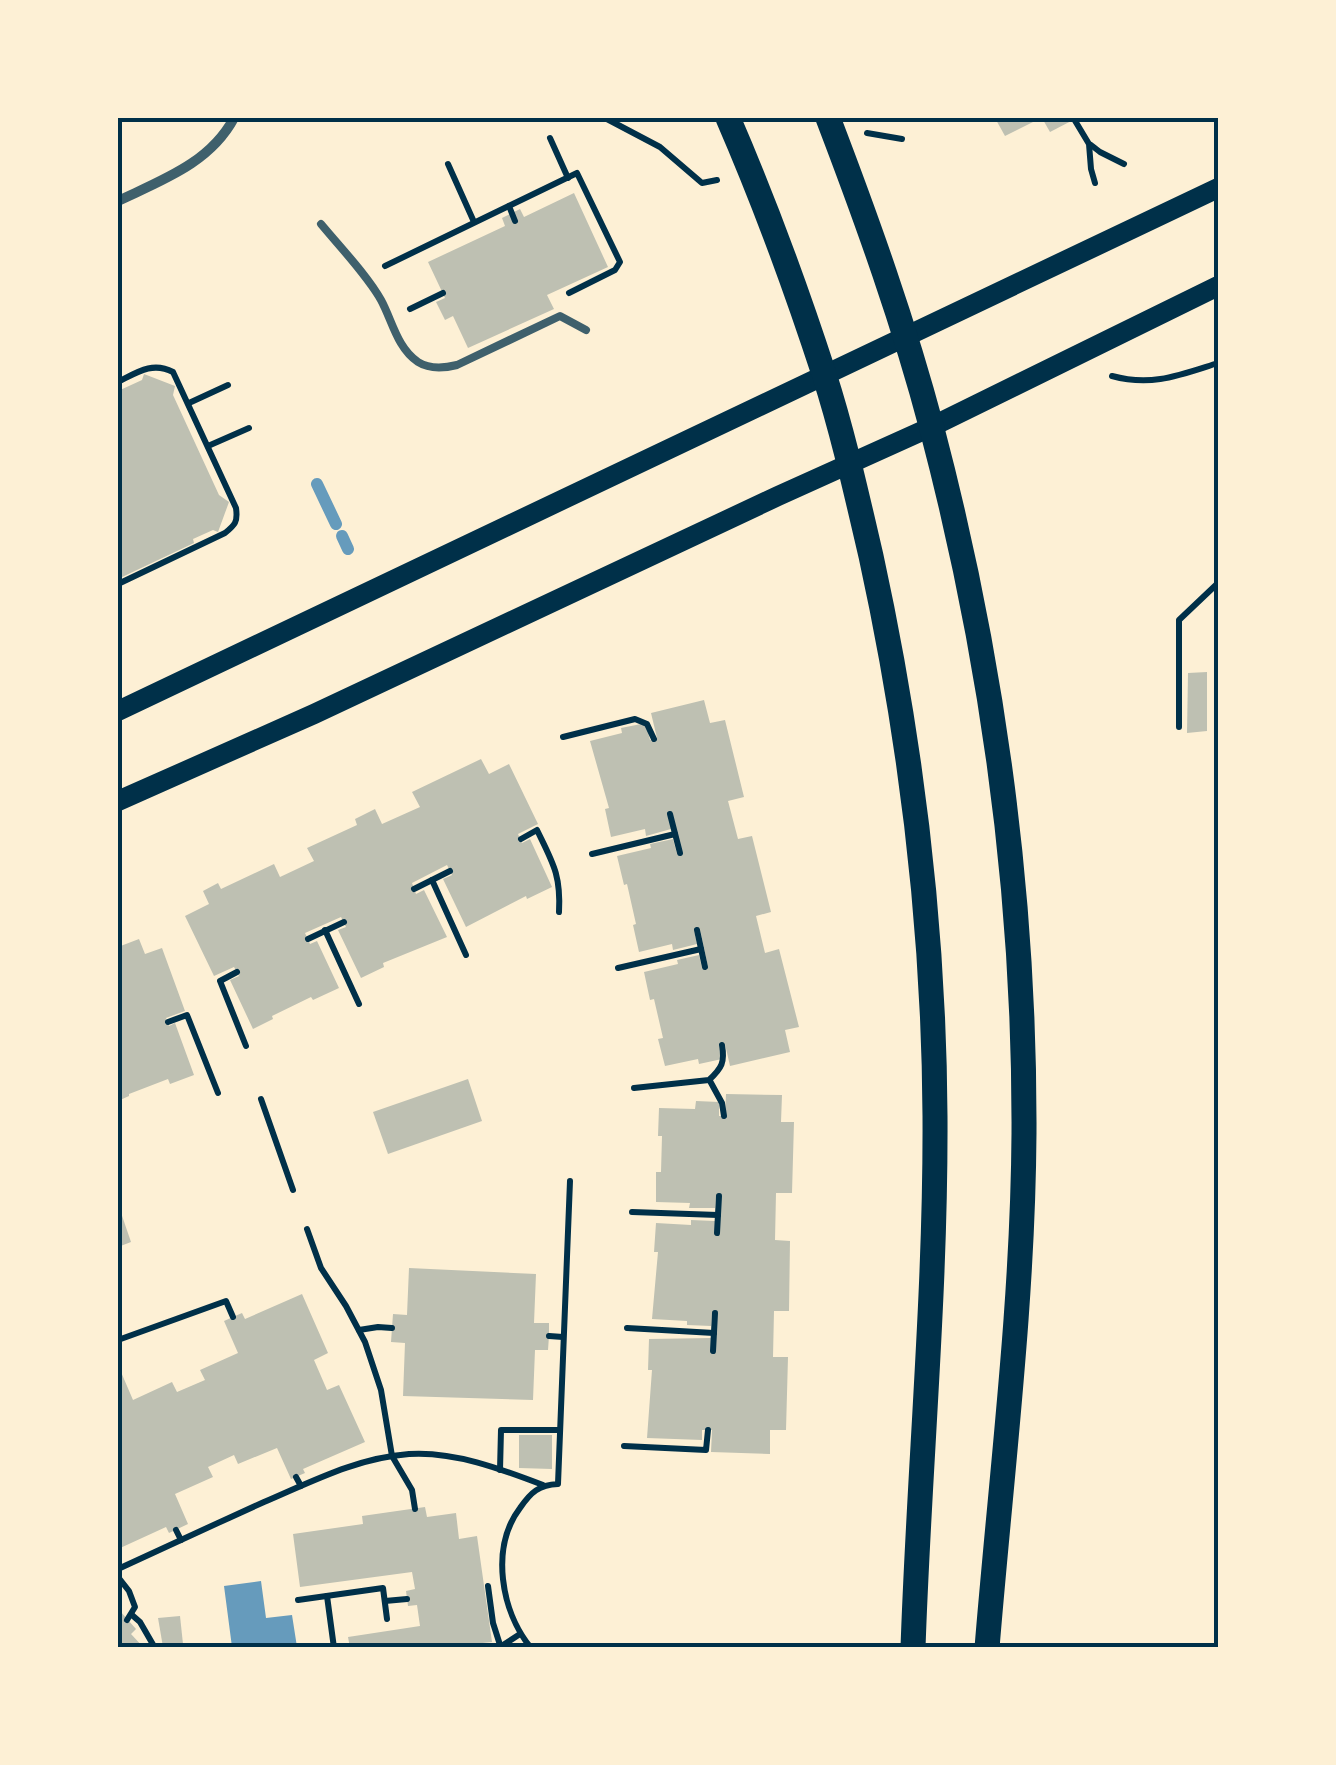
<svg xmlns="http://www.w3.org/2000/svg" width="1336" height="1765" font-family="'IBM Plex Serif',serif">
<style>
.water{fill:#669bbc}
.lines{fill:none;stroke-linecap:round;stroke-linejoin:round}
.stream{stroke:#669bbc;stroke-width:12}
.building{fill:#bec0b2}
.path{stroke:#003049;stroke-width:6}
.service{stroke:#3f606c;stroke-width:8}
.minor{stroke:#3f606c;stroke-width:10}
.secondary{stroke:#003049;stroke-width:20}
.primary{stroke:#003049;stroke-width:25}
.neatline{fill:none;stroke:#003049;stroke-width:4}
</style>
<rect width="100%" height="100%" fill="#fdf0d5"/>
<!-- water -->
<path class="water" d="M261 1581 266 1618 292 1615 297 1647H232L224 1586Z"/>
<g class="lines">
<!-- stream -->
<g class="stream">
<path d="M317 484 336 524"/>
<path d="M342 536 348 549"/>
</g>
</g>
<!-- building -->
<g class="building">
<path d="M995 118H1041L1005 136Z"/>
<path d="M1042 118H1077L1050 132Z"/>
<path d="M574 193 608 267 547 295 554 309 468 348 453 316 445 320 436 302 445 298 428 262 505 226 502 218 520 209 524 217Z"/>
<path d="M144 374 175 386 173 395 219 495 229 502 218 532 213 530 193 539 194 543 118 579V391L142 380Z"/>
<path d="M1207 672V731L1187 733 1188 673Z"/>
<path d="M704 700 710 723 725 720 744 797 728 801 738 839 752 836 771 912 756 916 765 953 779 949 799 1027 785 1030 790 1052 730 1066 725 1044 719 1045 722 1059 699 1064 698 1059 665 1066 658 1039 663 1038 654 999 650 1000 644 972 678 964 677 960 699 955 702 968 708 967 700 929 694 930 697 944 673 950 672 944 639 952 633 925 636 924 627 884 624 885 617 856 651 848 650 844 673 839 677 854 682 853 671 829 646 836 645 829 611 837 605 809 609 808 590 741 622 733 621 728 646 723 650 740 657 738 651 713Z"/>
<path d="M481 759 489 774 509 764 538 824 518 834 522 843 530 839 552 887 527 899 526 896 466 927 443 879 452 875 447 865 412 883 416 894 424 890 447 937 383 963 384 967 361 978 338 930 346 927 341 917 305 933 310 944 317 941 339 988 313 1000 311 997 272 1016 273 1019 253 1029 230 980 239 976 234 967 214 976 185 916 209 904 203 891 218 883 221 889 274 864 280 877 314 861 307 848 357 825 355 819 375 809 382 824 420 807 412 792Z"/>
<path d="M139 939 145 954 162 948 185 1011 166 1018 169 1026 175 1023 194 1075 170 1084 168 1079 129 1094V1096L118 1101V947Z"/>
<path d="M468 1079 482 1121 388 1154 373 1112Z"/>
<path d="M726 1094 782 1095 781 1122H794L792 1193H776L775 1240 790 1241 789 1311H774L773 1357H788L786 1430H770V1454L711 1452 712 1430H702V1440L647 1438 652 1370H648L649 1339 711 1338 716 1313H712L711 1326 687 1325V1321L652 1319 658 1252H654L656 1223 691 1225V1220L715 1221 721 1196H716L715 1208H689L690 1203 656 1202V1172H661L662 1136H658L659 1108 695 1109 696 1101 719 1102V1116H725Z"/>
<path d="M118 1204 131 1242 118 1247Z"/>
<path d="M409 1268 536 1274 534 1323H549V1336L548 1350H535L533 1400 403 1396 405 1343 391 1342 393 1314 407 1315Z"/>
<path d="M302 1294 328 1353 314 1360 327 1390 339 1385 365 1442 303 1469 305 1473 291 1479 277 1448 238 1464 234 1455 208 1467 213 1477 175 1494 188 1524 169 1533 166 1527 118 1549V1365L133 1400 172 1382 177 1392 205 1380 200 1370 238 1353 224 1321 242 1313 245 1319Z"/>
<path d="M519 1435H552V1469L519 1468Z"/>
<path d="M425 1507 427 1517 456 1513 459 1539 477 1536 492 1642 473 1644 474 1648H350L348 1637 420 1626 417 1605 408 1606 406 1591 415 1589 412 1572 300 1587 293 1534 363 1524 362 1516Z"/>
<path d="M120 1611 136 1629 131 1634 144 1648H118V1613Z"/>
<path d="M180 1616 183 1644 163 1647 158 1618Z"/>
</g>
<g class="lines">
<!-- path -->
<g class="path">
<path d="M605 118 660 147 702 183 717 180"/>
<path d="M1074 119 1089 144 1091 169 1095 183"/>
<path d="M867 133 902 139"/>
<path d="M550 138 568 178"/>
<path d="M1091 145 1100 152 1124 164"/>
<path d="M448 164 474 222"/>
<path d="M509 206 515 221"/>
<path d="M385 266 577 173 620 262 615 270 569 293"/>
<path d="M410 309 443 293"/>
<path d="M1112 376C1152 387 1180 375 1218 363"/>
<path d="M118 382C136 373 152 361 173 372L236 508C238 522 235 525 225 533L118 584"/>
<path d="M189 403 228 385"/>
<path d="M208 446 249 428"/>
<path d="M1179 727V620L1218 583"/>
<path d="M563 737 635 719 647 724 654 739"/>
<path d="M670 814 680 853"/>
<path d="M521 839 537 830C553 863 561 875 559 912"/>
<path d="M592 854 675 834"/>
<path d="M432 880 466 955"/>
<path d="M414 889 450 871"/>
<path d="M325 930 359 1004"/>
<path d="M697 930 705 967"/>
<path d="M308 939 344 922"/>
<path d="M618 968 701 949"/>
<path d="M237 972 220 981 246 1046"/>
<path d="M168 1022 187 1015 218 1093"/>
<path d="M710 1081 722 1103 724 1116"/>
<path d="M634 1088 709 1080C722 1068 725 1062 722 1045"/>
<path d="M261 1099 293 1190"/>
<path d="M632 1212 718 1215"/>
<path d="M307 1229 321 1268 346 1306 365 1342 381 1390 392 1456 412 1490 415 1509"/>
<path d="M717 1233 719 1196"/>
<path d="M627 1328 714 1333"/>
<path d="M359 1330 378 1327 392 1328"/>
<path d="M549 1336 563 1337"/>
<path d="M118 1340 226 1301 233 1317"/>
<path d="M713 1351 715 1313"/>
<path d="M624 1446 706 1450 708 1430"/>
<path d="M500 1470 501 1430H560"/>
<path d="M296 1477 301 1486"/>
<path d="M176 1530 181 1540"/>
<path d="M118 1569C166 1547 215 1524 264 1502 311 1482 356 1458 409 1454 454 1451 501 1469 543 1485"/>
<path d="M118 1577 129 1591 135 1607 127 1620"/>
<path d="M488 1586 493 1623 501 1648"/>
<path d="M327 1596 334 1648"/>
<path d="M298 1600 383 1588 387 1619"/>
<path d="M385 1601 407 1599"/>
<path d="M132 1615 140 1622 155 1648"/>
<path d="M500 1647 520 1634"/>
<path d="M531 1648C501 1611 490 1548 520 1508 531 1492 539 1485 558 1484L570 1181"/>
</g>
<!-- service -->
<path class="service" d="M321 224C340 247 367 275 381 300 392 320 397 348 418 362 429 369 445 368 457 365L560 316 586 330"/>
<!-- minor -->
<path class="minor" d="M118 201C162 180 210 163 234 118"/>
<!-- secondary -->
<g class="secondary">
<path d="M118 711 1218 188"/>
<path d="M118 801 314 714 778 496 931 427 1218 286"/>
</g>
<!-- primary -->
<g class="primary">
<path d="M728 118C764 201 796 288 824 374 843 433 857 496 871 556 911 739 934 928 935 1116 936 1293 919 1470 913 1648"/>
<path d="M828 118C867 220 904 323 932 429 992 657 1025 896 1024 1133 1023 1305 1001 1476 987 1648"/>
</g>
</g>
<!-- border -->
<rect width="1336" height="1765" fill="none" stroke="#fdf0d5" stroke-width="240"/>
<rect x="120" y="120" width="1096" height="1525" class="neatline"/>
</svg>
